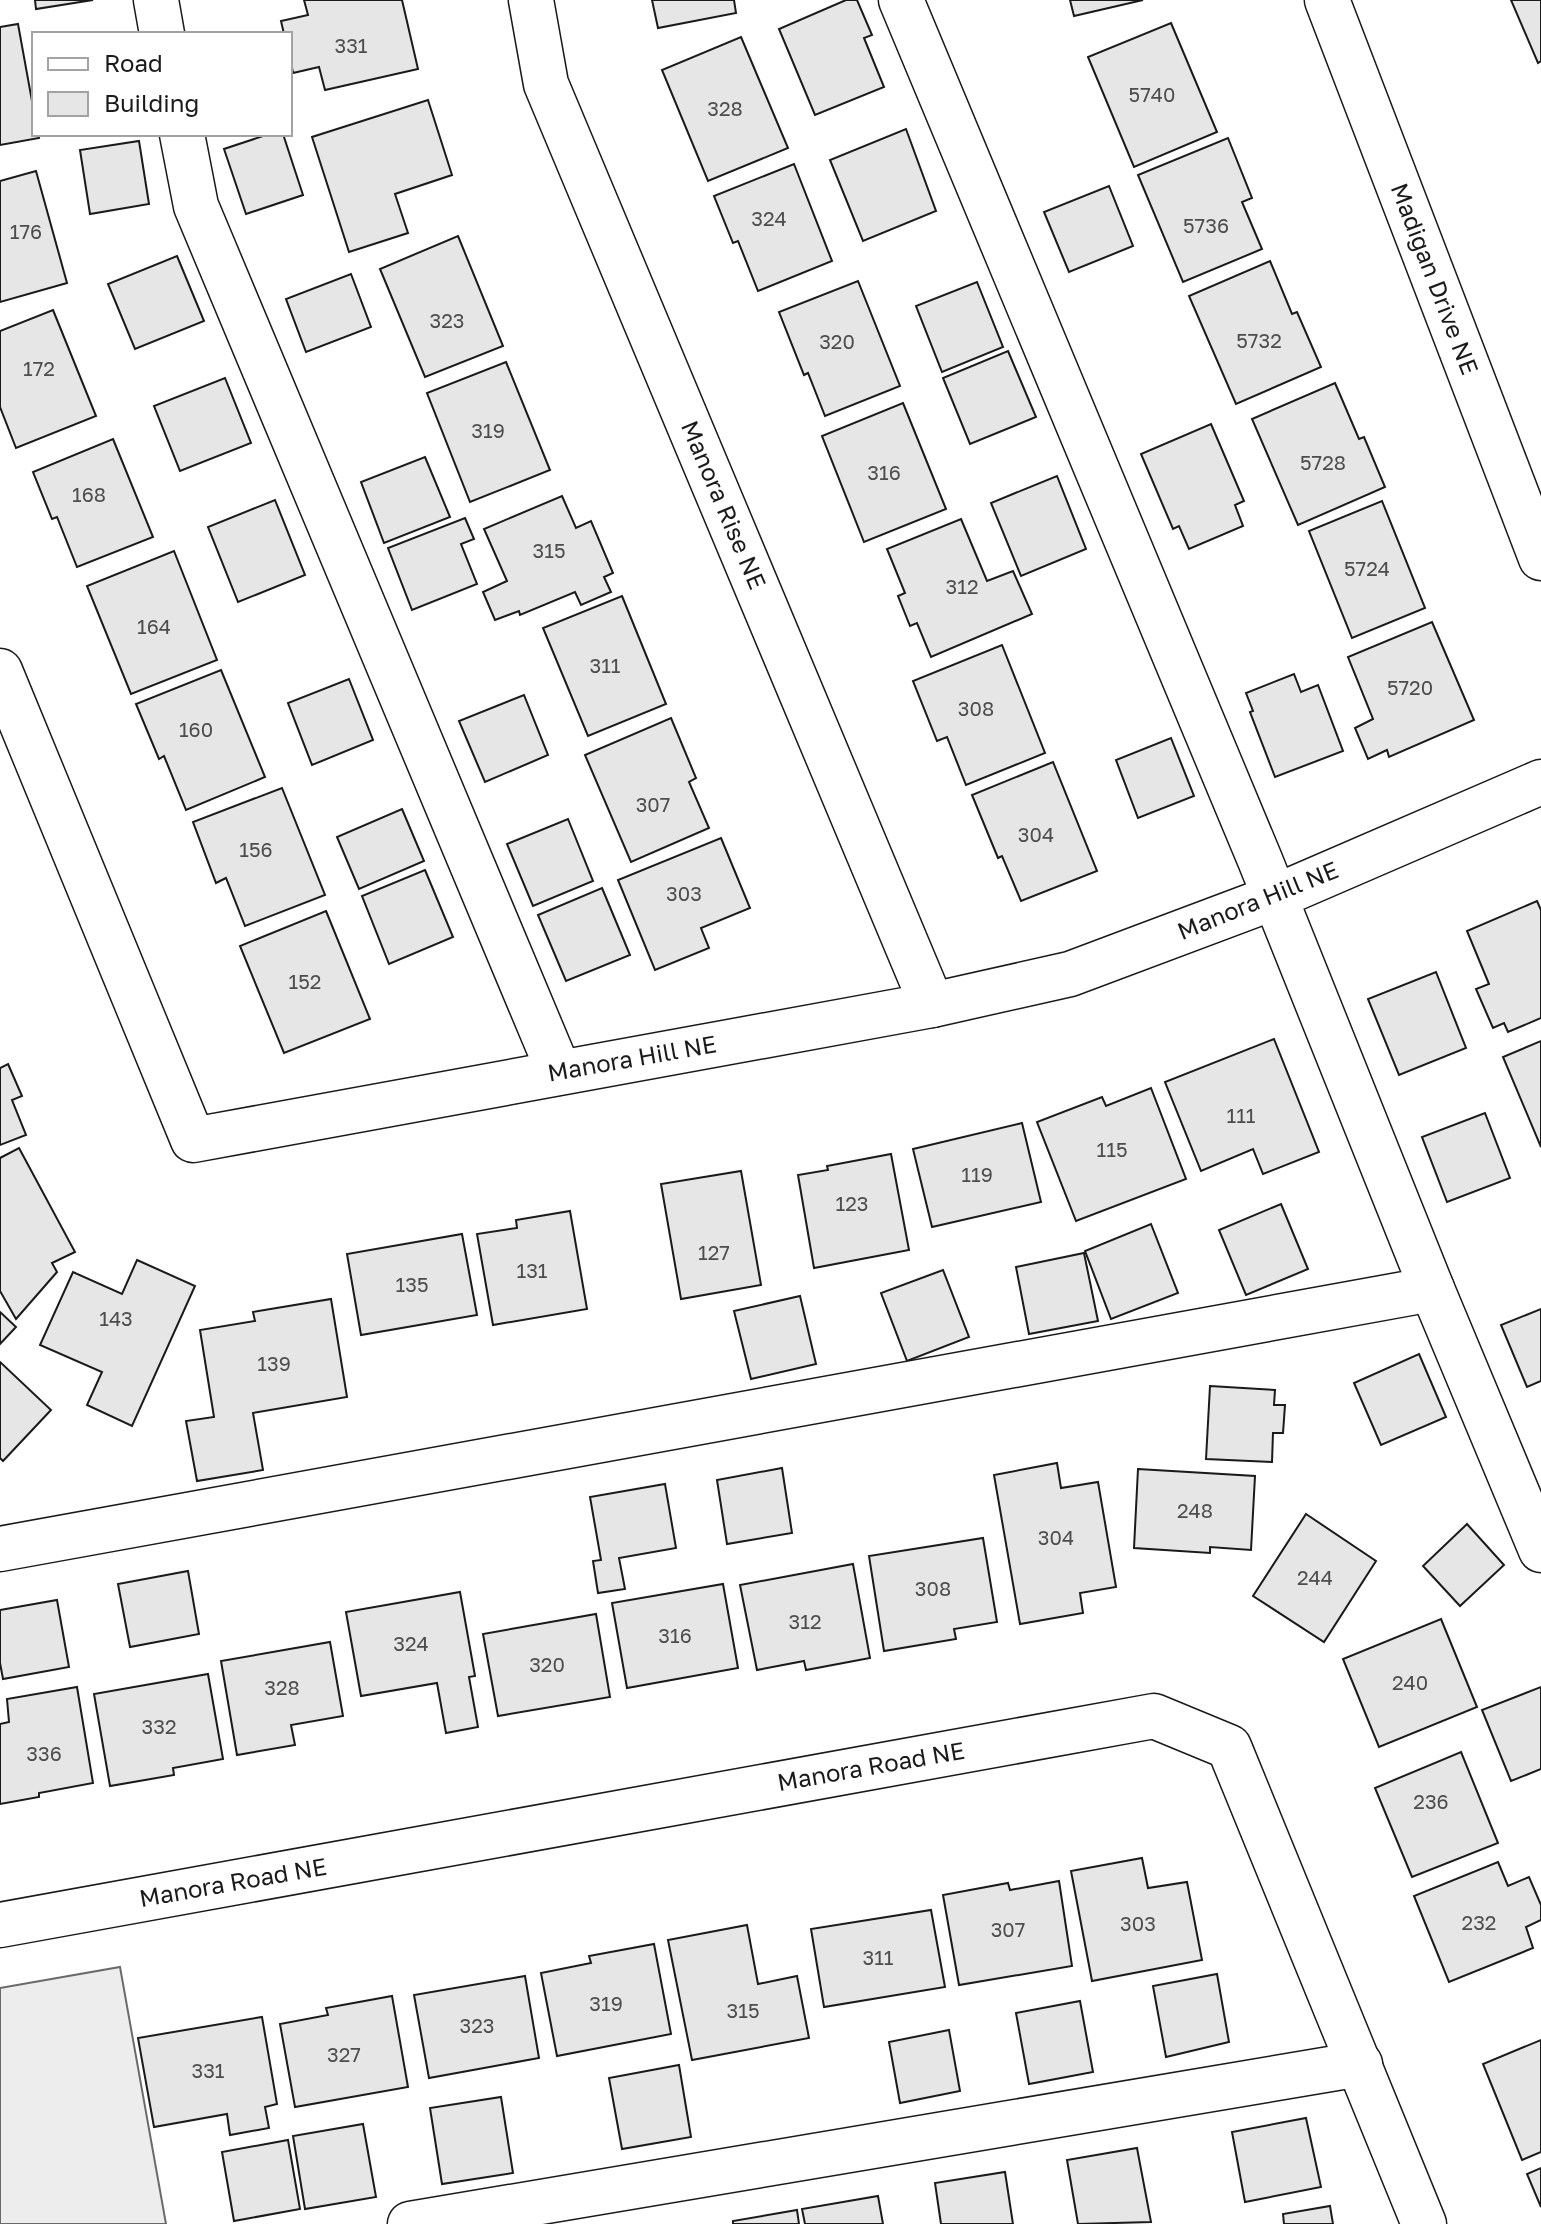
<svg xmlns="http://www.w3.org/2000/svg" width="1541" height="2224" font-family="'Golos Text',sans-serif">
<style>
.built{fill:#ededed;stroke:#6a6a6a;stroke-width:2}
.building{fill:#e6e6e6;stroke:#1a1a1a;stroke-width:2}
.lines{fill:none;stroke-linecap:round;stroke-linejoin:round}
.minor-casing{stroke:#1a1a1a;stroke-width:47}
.minor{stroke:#fff;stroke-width:44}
.labels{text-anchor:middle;stroke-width:6;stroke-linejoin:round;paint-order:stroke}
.number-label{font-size:20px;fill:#4d4d4d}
.street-label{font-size:24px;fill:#1a1a1a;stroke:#fff}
</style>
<rect width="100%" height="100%" fill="#fff"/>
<!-- built -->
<path class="built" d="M120 1967 166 2224H0V1988Z"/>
<!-- building -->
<g class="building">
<path d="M35 0H93L36 9Z"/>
<path d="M304 0H402L418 69 325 90 319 67 293 73 290 58V34H284L281 21 308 15Z"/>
<path d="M652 0H734L736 13 658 28Z"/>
<path d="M846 0H857L872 35 864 38 884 87 815 115 779 29Z"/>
<path d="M1070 0H1143L1074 16Z"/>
<path d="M1511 0H1541V61L1538 63Z"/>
<path d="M1171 23 1217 132 1134 167 1088 57Z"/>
<path d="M18 24 34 112V134H38L39 138 0 145V27Z"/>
<path d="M741 37 788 148 708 181 662 70Z"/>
<path d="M428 100 452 175 395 194 408 233 349 252 312 137Z"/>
<path d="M906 129 936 211 863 241 830 160Z"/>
<path d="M269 134H283L303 195 246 214 224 149Z"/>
<path d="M1228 138 1252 198 1242 202 1262 249 1183 282 1138 175Z"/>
<path d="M139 141 149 204 90 214 80 150Z"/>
<path d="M794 164 832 261 758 291 738 241 733 243 714 196Z"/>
<path d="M36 171 67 283 0 302V181Z"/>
<path d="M1109 186 1133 246 1069 272 1044 212Z"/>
<path d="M458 236 503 346 425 377 380 269Z"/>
<path d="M177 256 204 321 135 349 108 284Z"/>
<path d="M1270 261 1292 314 1297 312 1321 367 1236 404 1189 296Z"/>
<path d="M351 274 371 327 306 352 286 299Z"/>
<path d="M858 281 900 386 825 416 808 373 804 375 779 312Z"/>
<path d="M977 282 1003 347 942 372 916 306Z"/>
<path d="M53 310 96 416 16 448 0 407V331Z"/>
<path d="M1008 351 1036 417 970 444 943 378Z"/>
<path d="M506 362 550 470 470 502 427 393Z"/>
<path d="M225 378 251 443 180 471 154 406Z"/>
<path d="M1335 383 1359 439 1364 437 1385 487 1298 525 1252 419Z"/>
<path d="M903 403 946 509 864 542 822 436Z"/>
<path d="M1211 424 1244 501 1235 505 1243 526 1189 549 1179 526 1173 529 1141 454Z"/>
<path d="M113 439 153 537 77 567 57 517 52 519 33 472Z"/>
<path d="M425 457 450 517 384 543 361 482Z"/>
<path d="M1057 476 1086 549 1021 576 991 503Z"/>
<path d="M562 496 576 528 591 521 613 573 604 577 611 592 581 605 575 592 520 615 519 611 495 620 483 592 507 581 484 529Z"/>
<path d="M275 500 305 575 238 602 208 527Z"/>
<path d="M1382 501 1425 608 1352 638 1309 531Z"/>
<path d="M465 518 474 539 461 544 477 584 412 610 388 548Z"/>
<path d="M961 519 987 581 1013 571 1032 614 931 657 917 623 910 626 898 596 905 593 887 549Z"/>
<path d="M174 551 217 660 131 694 87 586Z"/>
<path d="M622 596 666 704 588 736 543 628Z"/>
<path d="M1432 622 1474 720 1389 757 1387 750 1368 759 1355 728 1373 719 1348 657Z"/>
<path d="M1002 645 1045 753 966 785 947 737 937 741 913 681Z"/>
<path d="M221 670 265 777 186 810 164 756 159 759 136 704Z"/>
<path d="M1294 674 1301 692 1318 685 1343 751 1275 777 1250 712 1253 711 1246 693Z"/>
<path d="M349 679 373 740 312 765 288 703Z"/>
<path d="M524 695 548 755 485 782 459 721Z"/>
<path d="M671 718 696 778 689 782 709 828 631 862 585 755Z"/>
<path d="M1171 738 1194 796 1138 818 1116 760Z"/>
<path d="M1053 762 1097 871 1021 901 1002 856 998 858 972 795Z"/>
<path d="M282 788 325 895 245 926 226 878 216 883 193 822Z"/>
<path d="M402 809 424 861 359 889 337 837Z"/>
<path d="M568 819 593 881 533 906 507 844Z"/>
<path d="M721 838 750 908 701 928 709 948 655 970 618 880Z"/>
<path d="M425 870 453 937 389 964 362 896Z"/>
<path d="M602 888 630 955 566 981 538 915Z"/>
<path d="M1537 901 1541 910V1018L1508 1032 1504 1023 1493 1028 1476 989 1489 984 1467 931Z"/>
<path d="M326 911 370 1019 284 1053 240 946Z"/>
<path d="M1436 972 1466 1048 1399 1075 1368 999Z"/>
<path d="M1274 1039 1319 1152 1263 1174 1253 1149 1201 1171 1165 1082Z"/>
<path d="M1541 1041V1147L1503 1057Z"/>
<path d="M8 1064 22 1096 12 1100 26 1135 0 1145V1068Z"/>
<path d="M1151 1088 1186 1179 1076 1221 1037 1122 1102 1097 1106 1106Z"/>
<path d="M1485 1113 1510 1178 1447 1202 1422 1137Z"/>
<path d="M1022 1123 1041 1202 932 1227 913 1149Z"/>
<path d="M19 1148 75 1252 52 1263 57 1272 16 1319 0 1291V1158Z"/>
<path d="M891 1154 909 1250 814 1268 798 1175 828 1170 827 1166Z"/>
<path d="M741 1171 761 1285 681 1299 661 1184Z"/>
<path d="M1281 1204 1308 1269 1246 1295 1219 1230Z"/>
<path d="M570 1211 587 1309 493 1325 477 1234 517 1228 516 1220Z"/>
<path d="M1151 1224 1178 1293 1111 1319 1085 1251Z"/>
<path d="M462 1234 477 1315 361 1335 347 1254Z"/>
<path d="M1084 1253 1098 1321 1029 1334 1016 1267Z"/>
<path d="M137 1260 195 1286 132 1426 87 1405 102 1372 40 1345 73 1272 122 1294Z"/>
<path d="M943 1270 969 1337 907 1361 881 1293Z"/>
<path d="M800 1296 816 1364 751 1379 734 1311Z"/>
<path d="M331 1299 347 1397 253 1413 263 1470 197 1481 186 1421 214 1417 200 1330 255 1321 253 1312Z"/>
<path d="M1541 1309V1381L1527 1387 1501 1325Z"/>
<path d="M0 1312 16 1327 0 1344Z"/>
<path d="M1419 1354 1446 1417 1381 1445 1354 1383Z"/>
<path d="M0 1362 51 1410 3 1461 0 1458Z"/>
<path d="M1210 1386 1275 1390 1274 1405H1285L1283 1433H1273L1272 1462 1206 1459Z"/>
<path d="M1057 1463 1061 1488 1098 1482 1116 1587 1080 1593 1083 1613 1020 1624 994 1475Z"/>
<path d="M782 1468 792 1533 727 1544 717 1480Z"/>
<path d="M1138 1469 1255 1476 1251 1550 1210 1547V1553L1134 1548Z"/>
<path d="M665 1484 676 1548 619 1558 625 1589 598 1593 593 1561 601 1560 590 1497Z"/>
<path d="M1306 1514 1376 1561 1324 1642 1253 1596Z"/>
<path d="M1467 1524 1504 1565 1460 1606 1423 1566Z"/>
<path d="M983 1538 997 1622 954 1629 956 1639 884 1651 869 1556Z"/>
<path d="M853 1564 870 1658 806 1670 804 1661 757 1670 740 1585Z"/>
<path d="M188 1571 199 1634 130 1647 118 1584Z"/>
<path d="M723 1584 738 1668 627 1688 612 1603Z"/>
<path d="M460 1592 475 1676 469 1677 478 1727 446 1733 437 1683 361 1696 346 1612Z"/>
<path d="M57 1600 69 1667 3 1679 0 1663V1610Z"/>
<path d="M596 1614 610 1697 498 1716 483 1634Z"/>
<path d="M1441 1619 1477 1707 1379 1747 1343 1659Z"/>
<path d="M330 1642 343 1716 291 1725 295 1745 237 1755 221 1661Z"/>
<path d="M208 1674 223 1759 173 1768 174 1775 110 1786 94 1694Z"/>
<path d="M77 1687 93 1783 39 1793V1797L0 1804V1724L9 1722 7 1699Z"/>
<path d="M1541 1687V1769L1511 1781 1482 1710Z"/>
<path d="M1461 1752 1498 1843 1412 1877 1375 1788Z"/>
<path d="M1142 1858 1148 1888 1187 1882 1202 1960 1092 1981 1071 1871Z"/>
<path d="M1498 1862 1508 1886 1529 1877 1541 1905V1920L1526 1927 1533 1948 1449 1982 1414 1896Z"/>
<path d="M1059 1881 1072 1966 959 1985 943 1895 1008 1883 1010 1890Z"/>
<path d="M931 1910 945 1987 824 2007 811 1929Z"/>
<path d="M747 1925 758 1984 797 1976 809 2038 692 2060 668 1940Z"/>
<path d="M654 1944 671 2034 557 2056 541 1973 591 1963 589 1956Z"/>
<path d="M1217 1974 1229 2042 1166 2057 1153 1986Z"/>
<path d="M525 1976 539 2058 429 2078 414 1995Z"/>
<path d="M392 1996 408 2087 295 2107 280 2024 328 2015 326 2008Z"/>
<path d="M1080 2001 1093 2072 1029 2084 1016 2013Z"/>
<path d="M262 2017 277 2104 265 2107 269 2128 230 2135 227 2114 154 2127 138 2038Z"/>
<path d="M949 2030 960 2091 900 2103 889 2042Z"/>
<path d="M1541 2040V2152L1522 2160 1483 2064Z"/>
<path d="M679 2065 691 2137 622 2149 609 2078Z"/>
<path d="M501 2097 513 2173 442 2184 430 2108Z"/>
<path d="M1306 2118 1321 2187 1245 2202 1232 2132Z"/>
<path d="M363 2124 376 2197 305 2209 293 2136Z"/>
<path d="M288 2140 300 2209 234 2221 222 2152Z"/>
<path d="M1137 2148 1151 2222 1078 2224 1067 2160Z"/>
<path d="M1541 2168V2207L1527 2174Z"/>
<path d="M1005 2172 1013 2224H941L935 2183Z"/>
<path d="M878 2196 883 2224H805L802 2209Z"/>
<path d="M1330 2206 1333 2224H1284L1283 2214Z"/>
<path d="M797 2210 799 2224H733V2221Z"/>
</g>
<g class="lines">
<!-- minor casing -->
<g class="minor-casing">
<g id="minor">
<path d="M156 0 162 34"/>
<path d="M531 0 546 84 932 1005"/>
<path d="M1327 0 1541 558"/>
<path d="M182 134 196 206 559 1072"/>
<path d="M0 671 193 1140 932 1005 1070 974 1275 897 1541 782"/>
<path d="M1432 1289 1541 1550"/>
<path d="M0 1549 1432 1289 1260 860 901 0"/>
<path d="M0 1925 1154 1716 1229 1747 1424 2224"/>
<path d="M410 2224 1360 2064"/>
</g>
</g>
<!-- minor -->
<use href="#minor" class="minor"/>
</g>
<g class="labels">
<!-- number labels -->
<g class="number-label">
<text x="351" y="53">331</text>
<text x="1152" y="102">5740</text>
<text x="725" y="116">328</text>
<text x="769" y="226">324</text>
<text x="1206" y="233">5736</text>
<text x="26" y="239">176</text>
<text x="447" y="328">323</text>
<text x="1259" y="348">5732</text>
<text x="837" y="349">320</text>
<text x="39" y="376">172</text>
<text x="488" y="438">319</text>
<text x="1323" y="470">5728</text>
<text x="884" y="480">316</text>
<text x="89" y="502">168</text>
<text x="549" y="558">315</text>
<text x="1367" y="576">5724</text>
<text x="962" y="594">312</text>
<text x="154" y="634">164</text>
<text x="605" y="673">311</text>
<text x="1410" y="695">5720</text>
<text x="976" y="716">308</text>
<text x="196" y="737">160</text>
<text x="653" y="812">307</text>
<text x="1036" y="842">304</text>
<text x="256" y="857">156</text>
<text x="684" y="901">303</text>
<text x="305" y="989">152</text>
<text x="1241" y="1123">111</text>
<text x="1112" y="1157">115</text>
<text x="977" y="1182">119</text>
<text x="852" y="1211">123</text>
<text x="714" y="1260">127</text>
<text x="532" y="1278">131</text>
<text x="412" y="1292">135</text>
<text x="116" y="1326">143</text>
<text x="274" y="1371">139</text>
<text x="1195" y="1518">248</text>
<text x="1056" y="1545">304</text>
<text x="1315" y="1585">244</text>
<text x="933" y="1596">308</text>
<text x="805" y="1629">312</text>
<text x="675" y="1643">316</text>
<text x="411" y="1651">324</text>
<text x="547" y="1672">320</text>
<text x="1410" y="1690">240</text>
<text x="282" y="1695">328</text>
<text x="159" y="1734">332</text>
<text x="44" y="1761">336</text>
<text x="1431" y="1809">236</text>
<text x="1479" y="1930">232</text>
<text x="1138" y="1931">303</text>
<text x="1008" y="1937">307</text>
<text x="878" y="1965">311</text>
<text x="606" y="2011">319</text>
<text x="743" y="2018">315</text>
<text x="477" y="2033">323</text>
<text x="344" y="2062">327</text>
<text x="208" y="2078">331</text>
</g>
<!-- street labels -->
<g class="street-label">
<text transform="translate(1434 279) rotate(69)" y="8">Madigan Drive NE</text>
<text transform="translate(723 505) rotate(67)" y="8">Manora Rise NE</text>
<text transform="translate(1258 901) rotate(-22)" y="8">Manora Hill NE</text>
<text transform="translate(632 1059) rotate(-10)" y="8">Manora Hill NE</text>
<text transform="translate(871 1767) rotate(-10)" y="8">Manora Road NE</text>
<text transform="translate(233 1883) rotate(-10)" y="8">Manora Road NE</text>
</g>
</g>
<!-- legend -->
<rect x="32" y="32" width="260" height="104" fill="#ffffff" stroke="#a3a3a3" stroke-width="2"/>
<rect x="48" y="58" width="40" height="12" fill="#ffffff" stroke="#a3a3a3" stroke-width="2"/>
<text x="104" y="72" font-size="24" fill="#1a1a1a">Road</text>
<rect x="48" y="92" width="40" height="24" fill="#e6e6e6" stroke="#a3a3a3" stroke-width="2"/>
<text x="104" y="112" font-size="24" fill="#1a1a1a">Building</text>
</svg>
